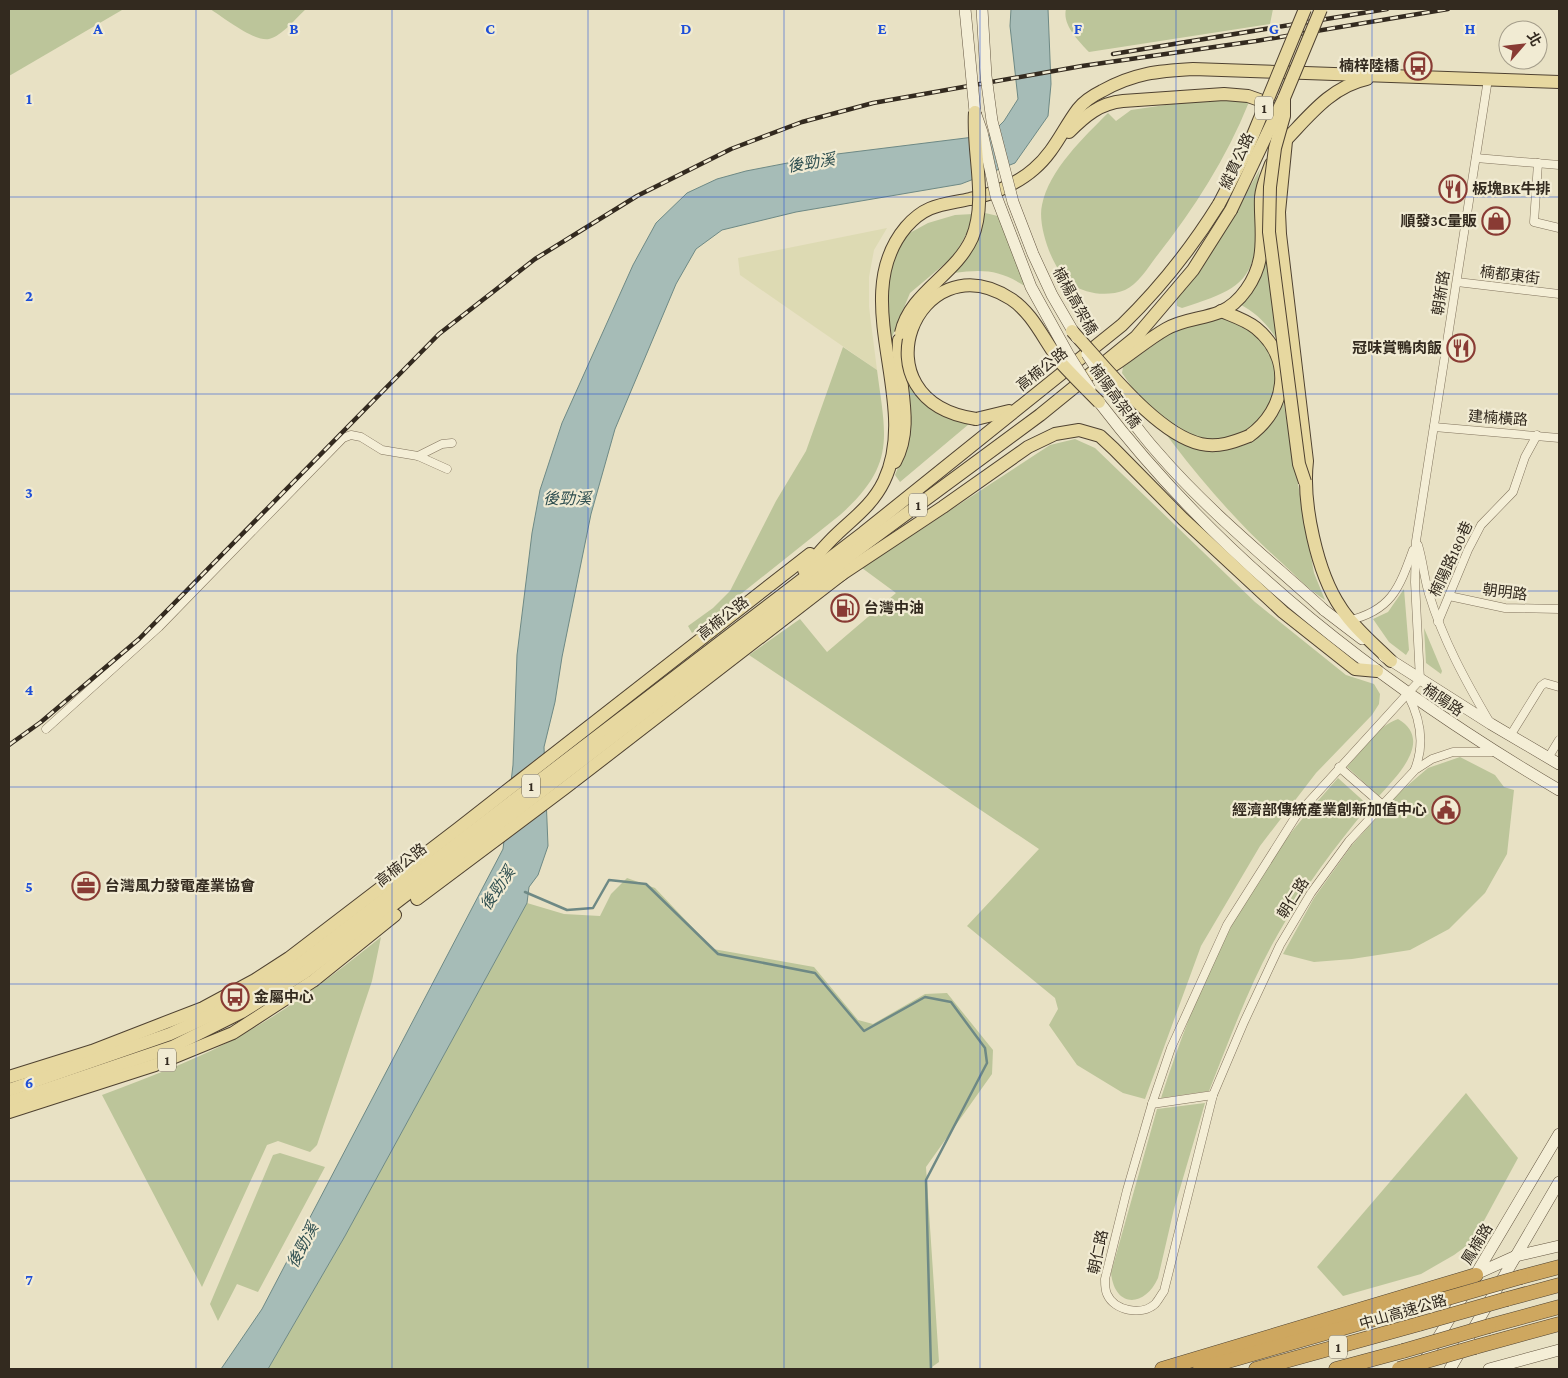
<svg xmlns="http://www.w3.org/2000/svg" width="1568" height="1378" font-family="'Crimson Pro','Noto Sans TC',serif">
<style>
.farmland{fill:#dddab3}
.green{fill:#bcc59a}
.water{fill:#a6bcb7;stroke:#6e8985}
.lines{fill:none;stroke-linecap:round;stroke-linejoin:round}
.stream{stroke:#6e8985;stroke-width:2.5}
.street-casing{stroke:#81735d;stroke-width:9}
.secondary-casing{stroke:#635540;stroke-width:12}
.primary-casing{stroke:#4f4231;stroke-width:14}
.highway-casing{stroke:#4f4231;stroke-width:15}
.street{stroke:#f4eed6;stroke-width:8}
.secondary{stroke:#f4eed6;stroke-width:11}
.primary{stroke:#e7d8a0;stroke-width:12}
.highway{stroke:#cea75f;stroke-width:14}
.rail-casing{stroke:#332a1f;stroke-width:4.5}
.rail{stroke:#f1ebd3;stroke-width:2.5;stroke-dasharray:8;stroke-linecap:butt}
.secondary-bridge-casing{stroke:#635540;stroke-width:12;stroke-linecap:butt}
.primary-bridge-casing{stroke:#4f4231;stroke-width:14;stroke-linecap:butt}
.highway-bridge-casing{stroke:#4f4231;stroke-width:15;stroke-linecap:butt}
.secondary-bridge{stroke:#f4eed6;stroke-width:11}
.primary-bridge{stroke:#e7d8a0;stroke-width:12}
.highway-bridge{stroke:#cea75f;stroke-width:14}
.grid{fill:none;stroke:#1d4ed8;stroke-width:1;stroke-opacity:0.55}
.labels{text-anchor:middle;stroke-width:4.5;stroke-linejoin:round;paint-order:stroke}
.shield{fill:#f1ebd3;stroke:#6c6455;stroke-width:1}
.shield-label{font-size:14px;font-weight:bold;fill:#332a1f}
.poi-label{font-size:15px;font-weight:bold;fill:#332a1f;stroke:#f1ebd3;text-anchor:end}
.street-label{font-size:15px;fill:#332a1f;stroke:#f1ebd3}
.water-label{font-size:16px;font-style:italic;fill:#305051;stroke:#f1ebd3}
.grid-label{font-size:16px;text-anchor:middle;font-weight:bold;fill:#1d4ed8;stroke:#f1ebd3;stroke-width:4.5;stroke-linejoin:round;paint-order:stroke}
</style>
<rect width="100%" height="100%" fill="#e8e1c4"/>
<!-- farmland -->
<path class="farmland" d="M887 228 874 250 869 277V307L877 370 740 275 738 258Z"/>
<!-- green -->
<g class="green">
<path d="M9 9H122V10L9 76Z"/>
<path d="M210 9H306C296 18 282 36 269 39 254 42 223 17 210 9Z"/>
<path d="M1066 9H1273L1270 24 1089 52C1079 41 1062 25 1066 9Z"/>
<path d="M1207 99H1240L1249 102C1226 159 1194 209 1156 257 1148 268 1137 285 1125 290 1107 297 1086 294 1071 284 1053 271 1037 226 1042 205 1049 170 1084 137 1108 113L1116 121 1131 110Z"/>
<path d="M1260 169C1255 188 1258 200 1258 219 1257 283 1238 290 1182 308L1177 306V297L1227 227Z"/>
<path d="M985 213 998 216 1028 288C1000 270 986 269 953 273 971 258 978 235 985 213Z"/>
<path d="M973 214 967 233 954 256 910 293 890 342 886 294 897 247 906 235 928 223 955 215Z"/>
<path d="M1265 247 1278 341C1267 324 1257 313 1239 304Z"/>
<path d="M1217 318C1234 319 1254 329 1265 343 1271 351 1274 363 1278 372L1314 573 1325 600C1309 590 1296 576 1282 563 1220 508 1169 441 1122 373L1123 367 1172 332Z"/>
<path d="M843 347 877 370C886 438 896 465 840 515L692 633 688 626 713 608 730 591 776 501 806 451Z"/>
<path d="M903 356 932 407 947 417 969 424 900 482 895 475 902 458Z"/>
<path d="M1075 439 1095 448 1255 602 1346 675 1374 684 1380 694 1379 704 1372 715 1316 773 1260 846 1201 946 1145 1099 1123 1093 1077 1065 1049 1025 1058 1009 1055 998 967 926 1039 849 749 655 800 619 827 652 896 593 862 568 1050 445Z"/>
<path d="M1404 589 1409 650 1406 655 1389 642 1373 619 1388 612Z"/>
<path d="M1424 628 1442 671 1441 674 1426 663Z"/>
<path d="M1398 719C1434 740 1397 776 1379 796L1347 767C1362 751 1377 726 1398 719Z"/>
<path d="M1460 757 1495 775 1504 787 1514 790 1507 854 1485 893 1449 929 1410 950 1352 959 1314 962 1283 954 1314 898 1352 845 1400 792 1428 768Z"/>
<path d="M1338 778 1369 806C1335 846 1304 888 1278 934 1250 983 1230 1038 1209 1091L1161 1098C1189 1011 1225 923 1280 848 1297 823 1318 801 1338 778Z"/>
<path d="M627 878 655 888 713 949 814 967 858 1020 873 1024 925 994 947 993 993 1050 992 1074 926 1167 939 1362 929 1369H268L345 1236 527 903 564 914 600 916 611 894Z"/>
<path d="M381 937 372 981 317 1145 310 1152 278 1141 267 1145 202 1287 102 1095C149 1077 202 1058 245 1033 294 1006 337 972 381 937Z"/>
<path d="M1466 1093 1518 1158 1473 1241 1454 1255 1421 1274 1343 1296 1317 1267Z"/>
<path d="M1205 1103 1174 1209 1158 1278C1145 1307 1115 1309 1111 1273L1157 1109Z"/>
<path d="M280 1153 325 1167 258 1292 237 1284 218 1321 210 1304 273 1155Z"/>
</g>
<!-- water -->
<path class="water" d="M1011 9H1048L1051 84 1048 116 1015 163 961 184 796 212 722 230 696 249 676 284 615 429 591 514 562 657 555 702 544 747 548 846 538 875 529 887 527 903 345 1236 268 1369H221L262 1309 503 849 513 765 517 655 532 533 540 490 562 423 633 265 656 223 687 193 717 179 746 171 829 155 990 135 1004 121 1018 99 1010 26Z"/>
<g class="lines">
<!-- stream -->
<path class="stream" d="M525 892 567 910 593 908 609 880 646 884 718 954 815 973 864 1031 925 997 951 1002 985 1048 987 1063 926 1180 931 1369"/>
<!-- street casing -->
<g class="street-casing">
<g id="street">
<path d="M1488 79 1416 541 1415 582 1420 680 1296 816 1227 925 1171 1048 1152 1104 1127 1190 1105 1279C1105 1283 1105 1290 1107 1294 1114 1311 1142 1316 1155 1304 1158 1301 1161 1295 1164 1291L1213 1095 1244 1022 1280 945 1311 893 1349 841 1415 770 1432 759 1453 752H1494"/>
<path d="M1476 158 1559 165"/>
<path d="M1538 163 1534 222 1559 228"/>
<path d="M1457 282 1559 294"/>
<path d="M1434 427 1559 438"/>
<path d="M418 456 442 444 452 443"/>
<path d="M1418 545C1423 561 1424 578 1429 594 1443 640 1465 680 1489 721"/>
<path d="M1449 596 1505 608 1559 609"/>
<path d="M1347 621C1391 611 1399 589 1413 550"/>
<path d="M1438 622 1468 550 1481 525 1513 492 1525 457 1537 435"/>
<path d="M1408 695C1420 718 1425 744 1415 769"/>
<path d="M46 729 159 627 343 438 351 435 361 437 382 450 418 456 447 469"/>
<path d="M1510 736 1541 686 1545 683 1559 687"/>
<path d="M1548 758 1559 740"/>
<path d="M1339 767 1385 807"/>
<path d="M1152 1104 1213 1095"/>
</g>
</g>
<!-- secondary casing -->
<g class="secondary-casing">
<g id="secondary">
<path d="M1099 402C1222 563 1386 688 1559 790"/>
<path d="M1324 610 1362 639"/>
<path d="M1384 656 1491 724 1559 764"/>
<path d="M1476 1274 1516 1256 1559 1246"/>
<path d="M1422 1365 1559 1134"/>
<path d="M1450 1369 1559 1182"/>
<path d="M1489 1369 1559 1350"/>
</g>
</g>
<!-- primary casing -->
<g class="primary-casing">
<g id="primary">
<path d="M1069 132C1085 116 1100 103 1123 101L1224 94 1248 96 1265 102 1274 114 1286 141 1279 212 1280 234 1307 461C1302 503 1317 573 1341 608 1354 628 1374 644 1391 661"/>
<path d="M1280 146C1306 120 1329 87 1367 79"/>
<path d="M1221 311C1233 316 1246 320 1256 328 1294 359 1287 409 1249 436"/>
<path d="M1106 370C1127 358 1145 341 1166 329 1183 319 1203 319 1220 312 1241 303 1256 279 1260 258 1264 237 1260 217 1261 197 1262 185 1267 175 1271 164"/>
<path d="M976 419 1009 411"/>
<path d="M895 462C916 423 896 381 899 340"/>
<path d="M804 570C815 558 825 545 837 534 855 517 873 504 884 481 922 402 846 298 906 227 926 204 942 205 970 199 991 195 1017 184 1034 169 1054 152 1063 129 1078 109 1084 101 1094 95 1102 91 1134 73 1158 71 1193 69L1559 82"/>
<path d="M836 578 943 507 1028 447 1055 434 1079 430 1100 436 1114 449 1183 519 1283 612 1355 669 1377 671"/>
<path d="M417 899 565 788 842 574"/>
<path d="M9 1077 92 1051 159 1025 203 1008 255 980 289 958 459 828 810 554"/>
<path d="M9 1090 170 1034 218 1012 297 966 863 533 1122 325C1160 288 1191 249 1219 204"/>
<path d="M9 1102 172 1047 242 1012 304 973 837 565 1040 415 1136 337 1193 270 1231 210"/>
<path d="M9 1112 155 1065 233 1033 313 981 395 915"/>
</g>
</g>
<!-- highway casing -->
<g class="highway-casing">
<g id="highway">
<path d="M1521 1277 1559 1267"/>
<path d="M1507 1299 1559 1285"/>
<path d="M1489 1326 1559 1307"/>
<path d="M1475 1347 1559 1324"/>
<path d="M1162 1369 1476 1275"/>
<path d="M1200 1369 1434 1302"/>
<path d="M1256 1369 1419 1324"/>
<path d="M1336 1369 1403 1351"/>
</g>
</g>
<!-- street -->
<use href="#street" class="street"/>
<!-- secondary -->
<use href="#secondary" class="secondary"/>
<!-- primary -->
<use href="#primary" class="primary"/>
<!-- highway -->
<use href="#highway" class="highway"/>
<!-- rail casing -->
<g class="rail-casing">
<g id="rail">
<path d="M1113 54 1387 9"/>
<path d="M9 745 41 722 139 639 439 334 535 259 637 196 731 149 802 122 873 103 1082 66 1256 41 1448 9"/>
</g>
</g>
<!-- rail -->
<use href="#rail" class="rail"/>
<!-- secondary-bridge casing -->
<g class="secondary-bridge-casing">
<g id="secondary-bridge">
<path d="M965 9 975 112 982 132 996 196 1031 287 1068 354 1090 389"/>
<path d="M982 9 986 76 992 121 1013 202 1033 254 1052 295 1077 338"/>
<path d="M1087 354C1109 388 1131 423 1158 453 1208 511 1268 559 1324 610"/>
</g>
</g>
<!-- primary-bridge casing -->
<g class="primary-bridge-casing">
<g id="primary-bridge">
<path d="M1284 98V116L1275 148 1270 187 1269 232 1299 464 1305 482"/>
<path d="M1219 204 1246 152 1305 9"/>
<path d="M1231 210 1284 98 1321 9"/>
<path d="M1072 331C1104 365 1156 434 1201 444 1218 448 1234 442 1249 436"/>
<path d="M901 333C910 292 955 276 972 238 988 199 972 153 975 112"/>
<path d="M976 419C852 401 917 238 1011 299 1034 314 1045 343 1062 364 1074 377 1087 390 1099 402"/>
</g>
</g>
<!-- highway-bridge casing -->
<g class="highway-bridge-casing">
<g id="highway-bridge">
<path d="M1434 1302 1521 1277"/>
<path d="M1419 1324 1507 1299"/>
<path d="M1403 1351 1489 1326"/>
<path d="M1399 1369 1475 1347"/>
</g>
</g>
<!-- secondary-bridge -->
<use href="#secondary-bridge" class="secondary-bridge"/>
<!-- primary-bridge -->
<use href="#primary-bridge" class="primary-bridge"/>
<!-- highway-bridge -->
<use href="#highway-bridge" class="highway-bridge"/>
</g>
<!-- grid -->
<path class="grid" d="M196 9V1369M392 9V1369M588 9V1369M784 9V1369M980 9V1369M1176 9V1369M1372 9V1369M9 197H1559M9 394H1559M9 591H1559M9 787H1559M9 984H1559M9 1181H1559"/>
<!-- icons -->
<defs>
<g id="bus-ring" transform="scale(1.4375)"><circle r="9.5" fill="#f1ebd3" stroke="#893b34" stroke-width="1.5"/><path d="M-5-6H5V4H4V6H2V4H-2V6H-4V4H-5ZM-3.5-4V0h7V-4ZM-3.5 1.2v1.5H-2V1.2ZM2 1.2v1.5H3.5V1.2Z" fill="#893b34"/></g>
<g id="restaurant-ring" transform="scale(1.4375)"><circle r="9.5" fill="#f1ebd3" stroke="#893b34" stroke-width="1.5"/><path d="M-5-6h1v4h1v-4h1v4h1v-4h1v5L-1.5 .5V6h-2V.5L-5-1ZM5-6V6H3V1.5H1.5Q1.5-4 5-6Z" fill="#893b34"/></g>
<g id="shop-ring" transform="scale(1.4375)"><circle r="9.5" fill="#f1ebd3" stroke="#893b34" stroke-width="1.5"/><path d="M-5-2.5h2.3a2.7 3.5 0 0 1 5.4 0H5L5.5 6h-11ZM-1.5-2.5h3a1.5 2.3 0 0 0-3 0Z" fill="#893b34"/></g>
<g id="fuel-ring" transform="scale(1.4375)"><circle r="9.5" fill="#f1ebd3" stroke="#893b34" stroke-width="1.5"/><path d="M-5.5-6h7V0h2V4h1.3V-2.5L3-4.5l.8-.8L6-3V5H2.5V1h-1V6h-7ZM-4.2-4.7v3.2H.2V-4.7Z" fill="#893b34"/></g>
<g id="civic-ring" transform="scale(1.4375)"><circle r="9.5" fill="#f1ebd3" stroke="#893b34" stroke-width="1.5"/><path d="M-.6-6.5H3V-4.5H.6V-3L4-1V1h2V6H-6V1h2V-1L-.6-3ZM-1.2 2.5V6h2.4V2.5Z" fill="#893b34"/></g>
<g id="office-ring" transform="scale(1.4375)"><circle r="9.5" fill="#f1ebd3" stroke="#893b34" stroke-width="1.5"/><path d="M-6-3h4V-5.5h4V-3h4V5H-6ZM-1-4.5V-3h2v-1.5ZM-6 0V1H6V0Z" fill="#893b34"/></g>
</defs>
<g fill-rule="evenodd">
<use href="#bus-ring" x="1418" y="66"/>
<use href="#restaurant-ring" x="1453" y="189"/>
<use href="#shop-ring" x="1496" y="221"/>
<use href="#restaurant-ring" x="1461" y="348"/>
<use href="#fuel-ring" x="845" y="608"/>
<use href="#civic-ring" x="1446" y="810"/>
<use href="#office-ring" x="86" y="886"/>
<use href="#bus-ring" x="235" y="997"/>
</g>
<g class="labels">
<!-- shield labels -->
<g class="shield">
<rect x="1255" y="96.5" width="18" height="23" rx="4"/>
<rect x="909" y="493.5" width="18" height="23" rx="4"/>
<rect x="522" y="774.5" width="18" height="23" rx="4"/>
<rect x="158" y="1048.5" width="18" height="23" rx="4"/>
<rect x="1329" y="1335.5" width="18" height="23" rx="4"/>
</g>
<g class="shield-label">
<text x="1264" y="113">1</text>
<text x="918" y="510">1</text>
<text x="531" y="791">1</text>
<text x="167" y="1065">1</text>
<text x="1338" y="1352">1</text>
</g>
<!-- poi labels -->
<g class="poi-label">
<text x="1399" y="71">楠梓陸橋</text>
<text x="1472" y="194" text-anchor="start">板塊BK牛排</text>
<text x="1477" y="226">順發3C量販</text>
<text x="1442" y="353">冠味賞鴨肉飯</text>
<text x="864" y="613" text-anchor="start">台灣中油</text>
<text x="1427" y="815">經濟部傳統產業創新加值中心</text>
<text x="105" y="891" text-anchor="start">台灣風力發電產業協會</text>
<text x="254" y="1002" text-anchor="start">金屬中心</text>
</g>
<!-- street labels -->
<g class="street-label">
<text transform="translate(1237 161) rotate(-65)" y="5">縱貫公路</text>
<text transform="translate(1510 275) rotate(7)" y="5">楠都東街</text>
<text transform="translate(1441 293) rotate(-81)" y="5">朝新路</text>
<text transform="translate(1075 301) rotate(61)" y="5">楠楊高架橋</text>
<text transform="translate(1042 369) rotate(-38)" y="5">高楠公路</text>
<text transform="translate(1115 396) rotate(54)" y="5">楠陽高架橋</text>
<text transform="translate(1498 418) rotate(4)" y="5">建楠橫路</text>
<text transform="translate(1451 559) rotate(-65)" y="5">楠陽路180巷</text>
<text transform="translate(1505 592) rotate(7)" y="5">朝明路</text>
<text transform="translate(723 618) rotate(-38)" y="5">高楠公路</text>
<text transform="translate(1443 700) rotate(34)" y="5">楠陽路</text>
<text transform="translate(401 865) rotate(-38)" y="5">高楠公路</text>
<text transform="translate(1293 898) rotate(-58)" y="5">朝仁路</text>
<text transform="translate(1477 1244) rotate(-59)" y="5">鳳楠路</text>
<text transform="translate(1098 1252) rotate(-78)" y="5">朝仁路</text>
<text transform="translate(1403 1312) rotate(-16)" y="5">中山高速公路</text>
</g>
<!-- water labels -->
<g class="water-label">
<text transform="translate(811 162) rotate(-9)" y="6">後勁溪</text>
<text x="567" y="504">後勁溪</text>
<text transform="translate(497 888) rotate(-56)" y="6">後勁溪</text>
<text transform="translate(302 1245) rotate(-62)" y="6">後勁溪</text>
</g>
</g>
<g class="grid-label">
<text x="98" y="34">A</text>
<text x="294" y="34">B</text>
<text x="490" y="34">C</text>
<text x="686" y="34">D</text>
<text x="882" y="34">E</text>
<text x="1078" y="34">F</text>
<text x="1274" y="34">G</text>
<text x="1470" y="34">H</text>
<text x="29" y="104">1</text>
<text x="29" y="301">2</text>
<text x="29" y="498">3</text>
<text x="29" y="695">4</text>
<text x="29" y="892">5</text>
<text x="29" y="1088">6</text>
<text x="29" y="1285">7</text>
</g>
<!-- border -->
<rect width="1568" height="1378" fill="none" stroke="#332a1f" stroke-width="20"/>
<!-- north arrow -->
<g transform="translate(1523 45) rotate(62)"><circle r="24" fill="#f1ebd3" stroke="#a59e8b"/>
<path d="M0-4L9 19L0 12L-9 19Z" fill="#893b34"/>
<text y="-8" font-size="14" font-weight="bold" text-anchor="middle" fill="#332a1f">北</text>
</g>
</svg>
